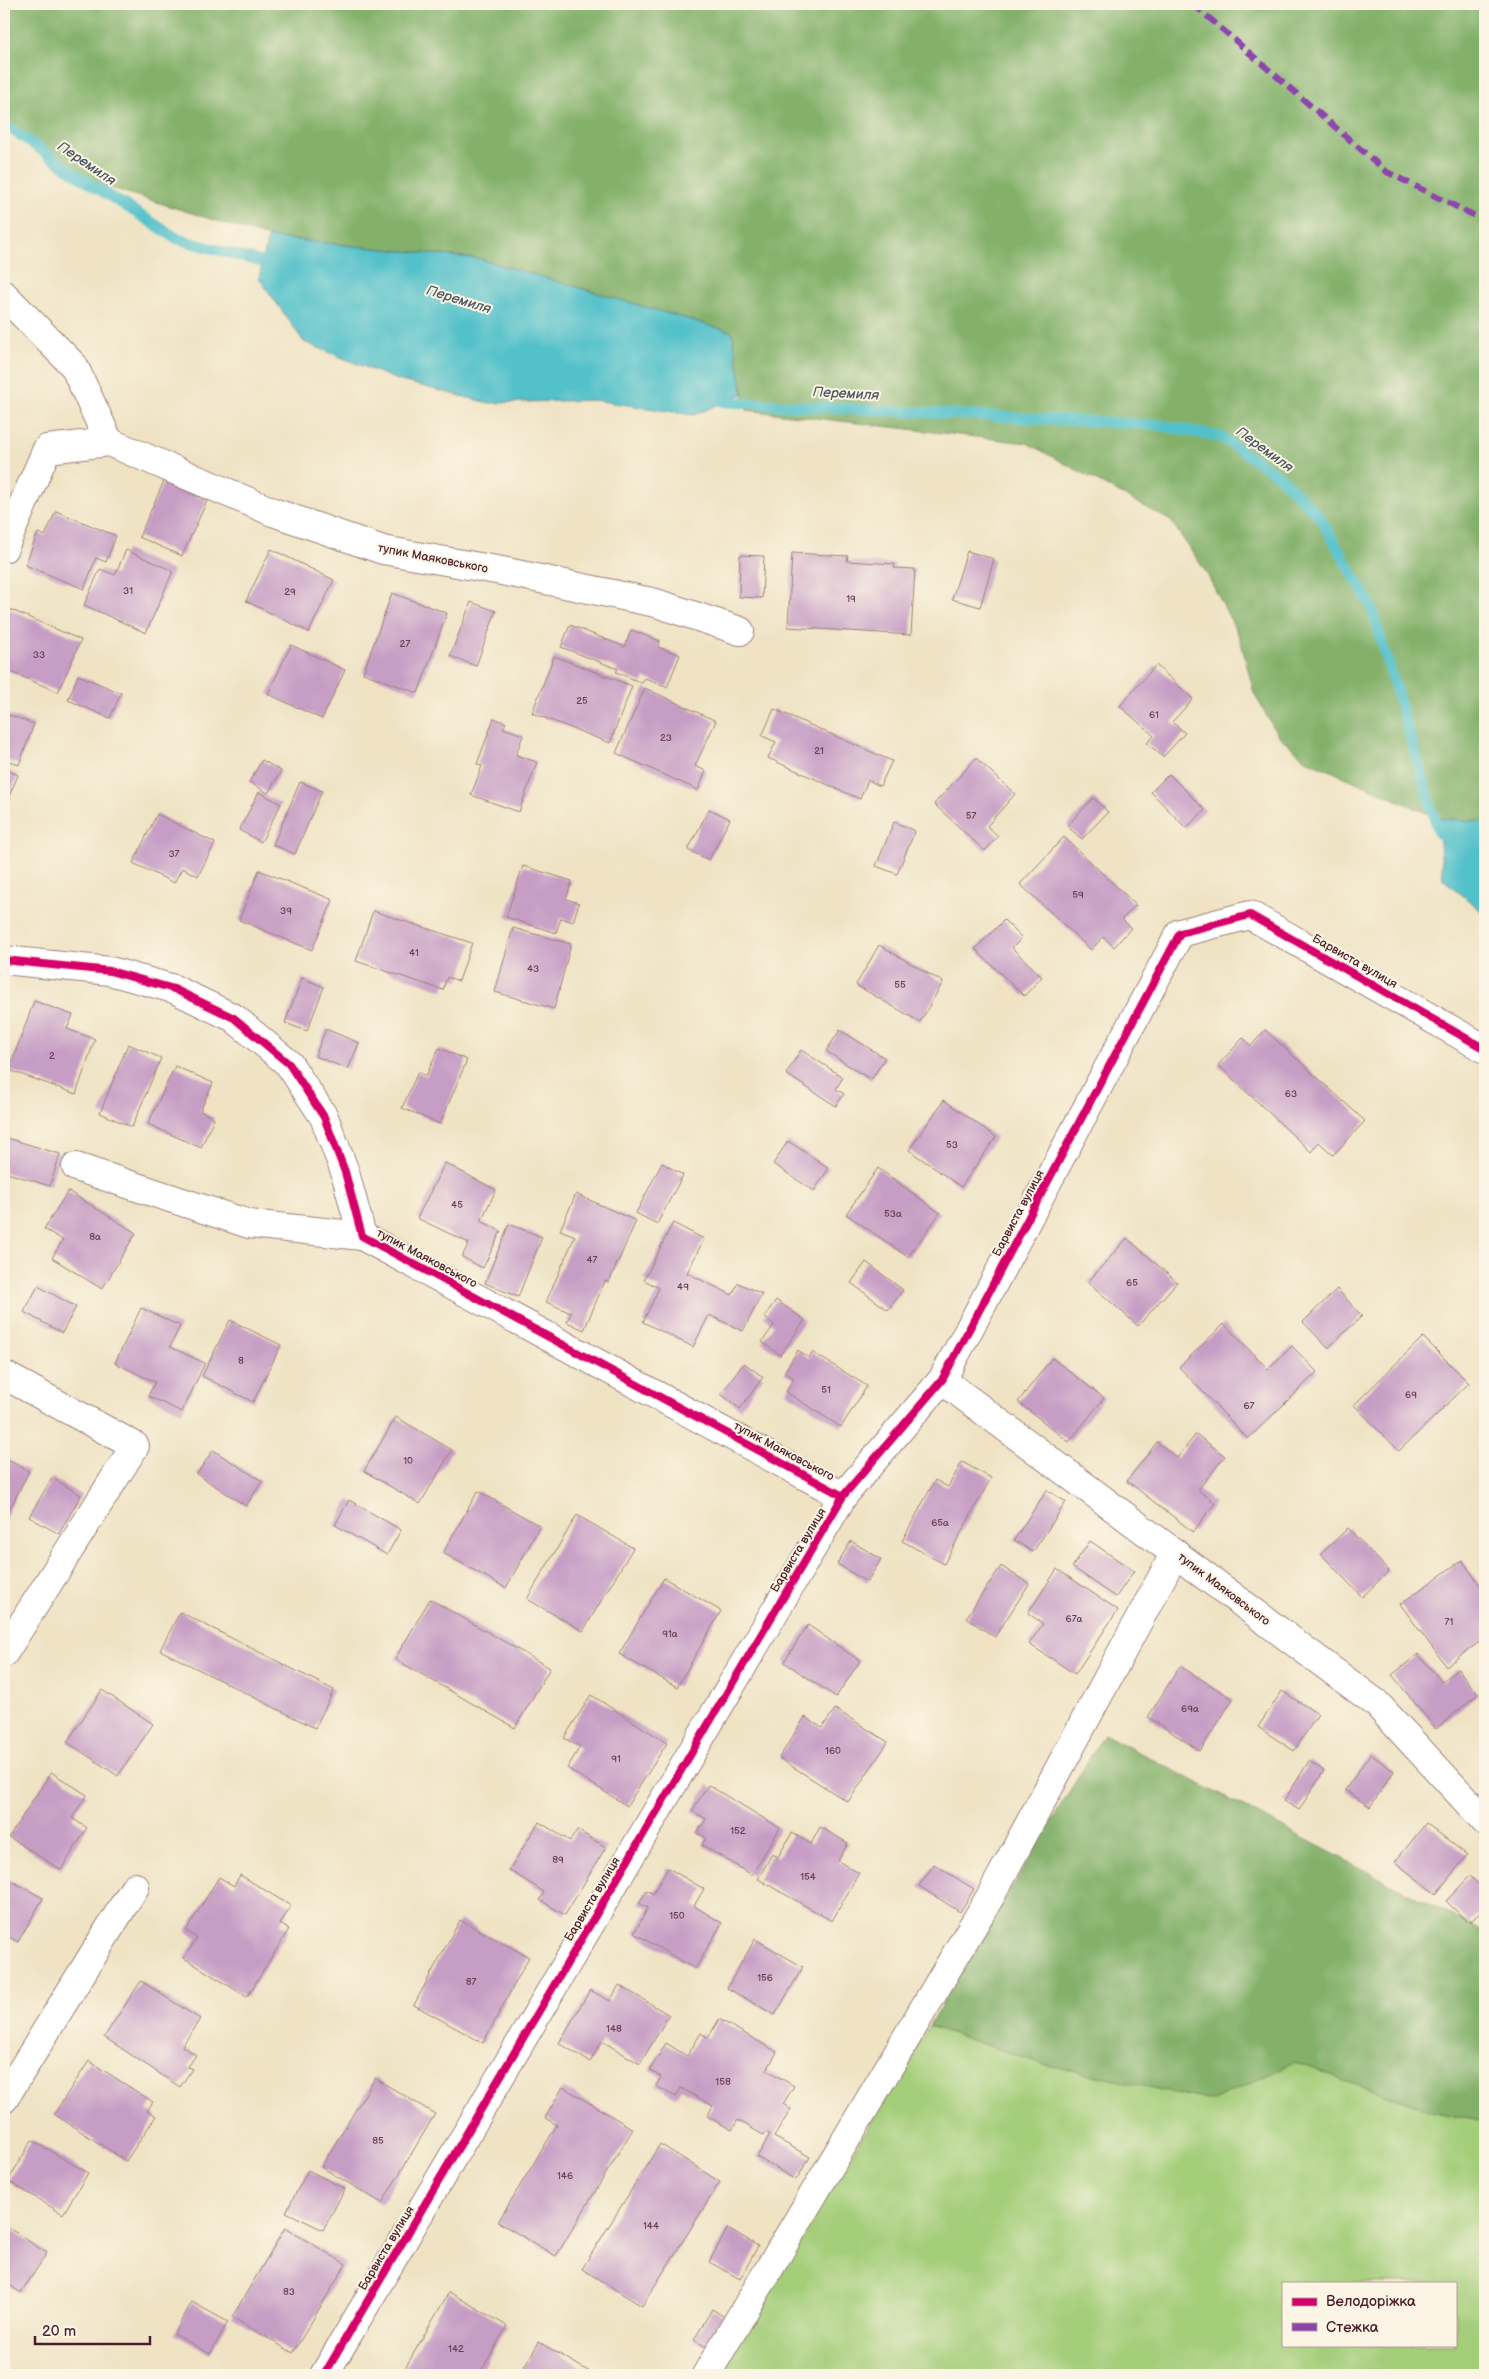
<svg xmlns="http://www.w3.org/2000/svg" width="1489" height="2379" font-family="'Balsamiq Sans',sans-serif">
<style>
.green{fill:#a4ce7a;stroke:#777652;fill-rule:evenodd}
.forest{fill:#83b16a;stroke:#66684a}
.water{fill:#53c1ca;stroke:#4e707a}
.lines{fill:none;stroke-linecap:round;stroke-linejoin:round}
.stream{stroke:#53c1ca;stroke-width:11}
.building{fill:#c69dc5}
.minor-casing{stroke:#9c8178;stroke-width:30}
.minor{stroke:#fff;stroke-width:28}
.quiet{stroke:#8e44ad;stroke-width:6;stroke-dasharray:12 6;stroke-linecap:butt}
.cycleway-casing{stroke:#fcf5e5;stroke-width:11}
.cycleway{stroke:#d6006c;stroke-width:8}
.labels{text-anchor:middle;stroke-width:4;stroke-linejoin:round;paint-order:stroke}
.number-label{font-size:10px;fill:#693e52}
.street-label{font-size:12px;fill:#4a1f2b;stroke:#fcf5e5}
.water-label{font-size:14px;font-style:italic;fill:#4d5863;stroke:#fcf5e5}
</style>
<rect width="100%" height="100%" fill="#fcf5e5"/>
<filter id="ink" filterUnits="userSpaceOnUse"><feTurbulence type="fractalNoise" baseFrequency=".02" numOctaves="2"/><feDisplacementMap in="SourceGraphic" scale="10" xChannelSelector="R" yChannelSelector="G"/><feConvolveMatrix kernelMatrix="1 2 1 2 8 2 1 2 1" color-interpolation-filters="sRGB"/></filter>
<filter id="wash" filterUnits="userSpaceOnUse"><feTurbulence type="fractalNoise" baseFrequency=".0096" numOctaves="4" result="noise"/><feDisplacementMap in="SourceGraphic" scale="20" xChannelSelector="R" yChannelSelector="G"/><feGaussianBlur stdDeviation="1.12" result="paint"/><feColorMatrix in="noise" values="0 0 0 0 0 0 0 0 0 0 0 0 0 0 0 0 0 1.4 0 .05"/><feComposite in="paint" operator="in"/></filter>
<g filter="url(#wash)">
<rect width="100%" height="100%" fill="#efe3c4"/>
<!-- green -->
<path class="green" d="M929 2026 1043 2064 1212 2101 1294 2062 1431 2111 1485 2122V2375H719ZM1283 2283H1455V2345H1283Z"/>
<!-- forest -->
<g class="forest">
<path d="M4 4H1485V822L1438 818 1306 760 1277 734 1254 693 1240 638 1206 572 1171 521 1027 443 747 410 731 332 480 259 268 237 83 179 4 124Z"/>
<path d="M1104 1734 1485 1933V2122L1431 2111 1294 2062 1213 2101 1043 2064 929 2026Z"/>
</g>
<!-- water -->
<g class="water">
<path d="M268 237 480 259 732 332 743 394 694 415 594 400 489 403 397 380 304 342 259 278Z"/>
<path d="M1438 818 1485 822V914L1443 879Z"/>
</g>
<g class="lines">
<!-- stream -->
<g class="stream">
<path d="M4 124 83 179 178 239 276 266"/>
<path d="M710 397 725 402 1159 425 1221 437 1279 476 1320 517 1371 606 1439 833 1452 842"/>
</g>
</g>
<g id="blocks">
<!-- building -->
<g class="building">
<path d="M164 481 207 501 182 556 139 537Z"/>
<path d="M56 511 116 536 106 562 96 558 84 589 25 565 38 533 45 536Z"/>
<path d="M271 549 334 580 309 632 246 601Z"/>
<path d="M126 550 173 571 146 633 84 605 100 569 115 575Z"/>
<path d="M967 551 994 559 980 607 952 599Z"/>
<path d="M792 553 848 556 847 561 895 564 894 568 915 569 911 635 788 627Z"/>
<path d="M740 555 764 556 762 598 739 597Z"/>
<path d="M392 593 447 613 418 693 363 673Z"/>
<path d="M471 602 496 611 476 666 450 656Z"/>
<path d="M7 608 81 640 58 692 4 669V616Z"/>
<path d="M570 625 625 647 631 630 660 641 658 647 680 655 667 687 645 678 642 683 616 672 618 669 561 647Z"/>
<path d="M291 645 345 670 322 719 268 694Z"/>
<path d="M554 656 632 686 610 743 532 713Z"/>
<path d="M1156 665 1193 699 1172 722 1185 733 1163 757 1147 743 1154 736 1120 706Z"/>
<path d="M78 675 121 693 110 718 68 700Z"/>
<path d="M645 688 716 721 695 766 706 771 698 790 616 753Z"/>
<path d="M774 709 892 761 880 786 868 780 860 799 768 758 776 742 762 736Z"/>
<path d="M9 715 34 724 19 765 4 759V729Z"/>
<path d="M494 718 506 723 503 728 523 735 516 755 537 762 519 812 471 795 482 766 477 764Z"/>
<path d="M976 758 1015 794 987 826 998 836 985 851 934 804Z"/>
<path d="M262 760 281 771 268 793 249 782Z"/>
<path d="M4 769 18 775 4 808Z"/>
<path d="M1169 774 1205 810 1186 828 1151 792Z"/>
<path d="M300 782 322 791 295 854 273 845Z"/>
<path d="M259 792 281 804 261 842 239 830Z"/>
<path d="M1093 798 1108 812 1082 839 1067 826Z"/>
<path d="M709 809 730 819 709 860 688 850Z"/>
<path d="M157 814 215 843 198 876 182 868 174 883 133 863Z"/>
<path d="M894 822 915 831 897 874 876 866Z"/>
<path d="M1064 837 1136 905 1122 919 1131 928 1114 947 1103 937 1091 950 1020 884Z"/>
<path d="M523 866 572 881 566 899 579 903 573 922 561 918 556 933 506 917Z"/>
<path d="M259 870 333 900 312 950 239 920Z"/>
<path d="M373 911 472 943 459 981 447 977 443 990 356 961Z"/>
<path d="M1004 920 1022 938 1012 948 1042 977 1024 996 975 949Z"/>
<path d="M513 928 571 944 554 1009 495 992Z"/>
<path d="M879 945 943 982 920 1022 856 985Z"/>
<path d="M302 978 324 987 307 1031 285 1023Z"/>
<path d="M34 1001 73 1015 67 1029 95 1039 76 1094 9 1070Z"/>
<path d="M326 1029 359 1043 348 1069 315 1056Z"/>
<path d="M840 1030 885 1058 871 1080 826 1051Z"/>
<path d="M1265 1030 1365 1121 1333 1155 1319 1142 1311 1152 1218 1065 1243 1038 1251 1046Z"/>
<path d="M128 1044 161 1058 132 1127 100 1113Z"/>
<path d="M439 1048 467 1060 440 1124 402 1108 418 1072 426 1076Z"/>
<path d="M801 1050 843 1077 836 1089 844 1094 836 1106 786 1074Z"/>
<path d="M175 1066 213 1083 200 1111 214 1118 201 1148 148 1124Z"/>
<path d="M944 1100 996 1137 961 1187 909 1150Z"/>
<path d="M4 1137 60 1154 50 1186 4 1172Z"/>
<path d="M788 1141 829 1168 814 1191 773 1164Z"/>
<path d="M445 1163 496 1190 481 1221 501 1231 483 1268 462 1257 469 1243 417 1218Z"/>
<path d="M662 1163 683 1175 657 1224 636 1213Z"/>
<path d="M878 1168 940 1213 908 1257 846 1214Z"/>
<path d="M68 1191 136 1233 102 1289 52 1258 63 1240 44 1229Z"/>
<path d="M576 1194 636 1221 609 1282 605 1281 584 1330 567 1322 571 1313 546 1302 575 1236 560 1230Z"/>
<path d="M673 1223 704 1239 687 1273 732 1295 738 1283 762 1294 743 1331 709 1315 693 1347 643 1322 659 1288 644 1280Z"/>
<path d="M509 1224 542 1237 518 1297 485 1283Z"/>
<path d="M1127 1238 1177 1282 1138 1326 1088 1282Z"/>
<path d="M866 1262 903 1290 888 1310 851 1283Z"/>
<path d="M38 1286 76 1307 62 1333 24 1312Z"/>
<path d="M1337 1289 1362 1316 1328 1348 1303 1322Z"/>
<path d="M776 1300 805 1320 780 1355 762 1342 774 1325 764 1317Z"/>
<path d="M141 1308 180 1326 170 1347 205 1363 182 1412 148 1396 155 1382 115 1363Z"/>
<path d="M230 1320 281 1345 253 1402 202 1376Z"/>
<path d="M1224 1324 1268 1369 1292 1346 1317 1372 1248 1439 1179 1367Z"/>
<path d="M1423 1337 1469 1383 1399 1451 1354 1405Z"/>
<path d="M798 1350 809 1358 812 1352 867 1386 841 1427 786 1392 794 1378 784 1373Z"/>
<path d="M1052 1358 1104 1398 1069 1442 1018 1402Z"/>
<path d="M744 1363 763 1377 740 1409 721 1394Z"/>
<path d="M396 1417 452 1450 420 1504 364 1471Z"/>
<path d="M1196 1434 1225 1456 1198 1490 1215 1503 1193 1532 1127 1481 1157 1442 1177 1458Z"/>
<path d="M213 1450 262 1481 246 1506 197 1474Z"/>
<path d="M4 1458 29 1471 4 1520Z"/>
<path d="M962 1462 991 1478 944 1564 902 1541 935 1480 948 1487Z"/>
<path d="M52 1478 81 1495 59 1534 29 1517Z"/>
<path d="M1047 1490 1066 1502 1033 1552 1014 1540Z"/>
<path d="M478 1491 540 1526 506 1588 443 1553Z"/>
<path d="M349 1500 401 1530 387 1555 335 1525Z"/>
<path d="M577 1515 633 1548 583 1631 527 1599Z"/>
<path d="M1348 1528 1389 1571 1362 1597 1321 1554Z"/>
<path d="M851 1541 881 1559 867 1582 837 1564Z"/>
<path d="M1090 1541 1134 1571 1116 1597 1072 1567Z"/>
<path d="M1462 1560 1485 1592V1638L1446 1666 1400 1604Z"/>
<path d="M1001 1566 1029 1584 995 1637 966 1618Z"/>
<path d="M1057 1569 1118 1610 1075 1674 1029 1644 1043 1624 1028 1613Z"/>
<path d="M664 1578 721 1611 677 1687 619 1654Z"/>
<path d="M430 1599 550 1668 515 1728 395 1659Z"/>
<path d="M180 1612 334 1690 315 1728 160 1650Z"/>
<path d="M808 1625 860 1661 836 1697 784 1662Z"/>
<path d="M1418 1654 1442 1682 1458 1669 1478 1694 1436 1729 1392 1675Z"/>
<path d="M1180 1666 1233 1699 1200 1751 1148 1717Z"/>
<path d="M102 1690 153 1724 118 1776 67 1742Z"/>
<path d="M1282 1691 1318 1714 1294 1751 1258 1727Z"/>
<path d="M591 1695 667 1743 627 1806 567 1768 580 1747 564 1738Z"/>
<path d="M835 1709 888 1742 848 1802 779 1758 805 1717 822 1728Z"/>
<path d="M1370 1754 1394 1771 1370 1807 1345 1790Z"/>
<path d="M1309 1761 1324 1771 1299 1810 1284 1801Z"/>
<path d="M51 1772 87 1795 72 1818 87 1828 61 1870 9 1837Z"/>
<path d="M708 1785 780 1828 752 1875 702 1845 706 1838 697 1833 706 1819 692 1811Z"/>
<path d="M539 1822 570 1841 577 1830 606 1847 565 1915 540 1900 544 1892 509 1870Z"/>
<path d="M1426 1823 1467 1855 1436 1894 1395 1862Z"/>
<path d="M820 1827 848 1843 838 1861 859 1873 832 1921 758 1879 772 1854 778 1857 792 1833 811 1844Z"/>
<path d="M934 1864 974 1889 960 1912 919 1886Z"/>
<path d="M668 1868 704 1889 694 1906 722 1923 695 1969 634 1933 648 1908 639 1903 647 1890 653 1894Z"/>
<path d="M240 1875 291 1906 280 1924 289 1929 247 1997 184 1958 197 1938 186 1931 219 1877 234 1886Z"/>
<path d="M1470 1876 1485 1891V1908L1469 1923 1446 1901Z"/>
<path d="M4 1877 43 1898 18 1942 4 1934Z"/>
<path d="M460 1920 529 1957 483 2043 414 2005Z"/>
<path d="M755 1939 803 1967 775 2015 727 1988Z"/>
<path d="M141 1981 200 2019 182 2046 196 2055 188 2067 192 2069 180 2087 104 2037Z"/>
<path d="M619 1985 669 2015 640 2064 602 2041 590 2062 559 2043 590 1990 610 2001Z"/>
<path d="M719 2019 777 2052 767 2070 794 2086 783 2104 791 2109 774 2137 810 2157 796 2180 757 2157 770 2134 765 2132 763 2135 738 2120 732 2130 707 2116 713 2106 681 2088 676 2097 656 2086 661 2077 650 2070 666 2043 687 2056 701 2033 708 2038Z"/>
<path d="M89 2061 153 2102 147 2111 156 2116 126 2161 54 2114Z"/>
<path d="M375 2078 435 2114 382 2203 321 2167Z"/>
<path d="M563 2087 633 2129 556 2256 498 2222 557 2125 545 2118Z"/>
<path d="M32 2140 88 2173 63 2214 8 2181Z"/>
<path d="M660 2144 720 2182 642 2306 582 2269Z"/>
<path d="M308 2170 345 2189 323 2230 286 2212Z"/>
<path d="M4 2225 47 2253 21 2293 4 2281Z"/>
<path d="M285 2228 346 2264 293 2353 232 2317Z"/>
<path d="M728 2228 758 2246 740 2279 709 2262Z"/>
<path d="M449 2292 507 2326 479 2375H413L404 2370Z"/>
<path d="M192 2302 228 2322 210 2354 174 2334Z"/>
<path d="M712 2309 729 2320 711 2350 694 2340Z"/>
<path d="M539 2342 595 2375H519Z"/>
<path d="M203 2370 213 2375H200Z"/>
</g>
</g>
</g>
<g filter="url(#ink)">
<use href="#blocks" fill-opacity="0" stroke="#9c8178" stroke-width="1"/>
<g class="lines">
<!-- minor casing -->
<g class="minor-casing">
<g id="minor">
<path d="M4 295 74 366 109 442"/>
<path d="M4 548 47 449 109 442 273 512 383 550 502 571 656 603 740 631"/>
<path d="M4 960 110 971 174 989 234 1018 289 1064 324 1117 345 1172 362 1236 843 1496"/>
<path d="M76 1167 249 1224 362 1236"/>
<path d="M4 1375 135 1446 4 1653"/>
<path d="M942 1380 1376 1703 1485 1821"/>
<path d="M4 2099 135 1887"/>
<path d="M324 2375 843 1496 942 1380 1180 933 1250 915 1485 1049"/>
<path d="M706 2375 990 1897 1175 1553"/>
</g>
</g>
<!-- minor -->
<use href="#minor" class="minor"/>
<!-- quiet -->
<path class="quiet" d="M1193 4 1387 172 1485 221"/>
<!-- cycleway casing -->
<g class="cycleway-casing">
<g id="cycleway">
<path d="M4 960 110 971 174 989 234 1018 289 1064 324 1117 345 1172 362 1236 843 1496"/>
<path d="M324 2375 843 1496 942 1380 1180 933 1250 915 1485 1049"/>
</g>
</g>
<!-- cycleway -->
<use href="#cycleway" class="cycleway"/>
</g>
</g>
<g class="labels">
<!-- number labels -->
<g class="number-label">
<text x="128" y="594">31</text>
<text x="290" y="595">29</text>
<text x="851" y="602">19</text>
<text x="405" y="647">27</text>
<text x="39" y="658">33</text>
<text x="582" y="704">25</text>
<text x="1154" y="718">61</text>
<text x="666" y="741">23</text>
<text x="819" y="754">21</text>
<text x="971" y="819">57</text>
<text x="174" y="857">37</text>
<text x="1078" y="898">59</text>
<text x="286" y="914">39</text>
<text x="414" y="956">41</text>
<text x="533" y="972">43</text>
<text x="900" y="988">55</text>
<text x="52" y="1059">2</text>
<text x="1291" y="1097">63</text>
<text x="952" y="1148">53</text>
<text x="457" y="1208">45</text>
<text x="893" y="1217">53а</text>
<text x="95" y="1240">8а</text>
<text x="592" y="1263">47</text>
<text x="1132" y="1286">65</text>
<text x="683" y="1290">49</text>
<text x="241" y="1364">8</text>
<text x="826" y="1393">51</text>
<text x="1411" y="1398">69</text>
<text x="1249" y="1409">67</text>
<text x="408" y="1464">10</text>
<text x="940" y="1526">65а</text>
<text x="1074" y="1622">67а</text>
<text x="1449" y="1625">71</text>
<text x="670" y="1637">91а</text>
<text x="1190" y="1712">69а</text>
<text x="833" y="1754">160</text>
<text x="616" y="1762">91</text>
<text x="738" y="1834">152</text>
<text x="558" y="1863">89</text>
<text x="808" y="1880">154</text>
<text x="677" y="1919">150</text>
<text x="765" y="1981">156</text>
<text x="471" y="1985">87</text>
<text x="614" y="2032">148</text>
<text x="723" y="2085">158</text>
<text x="378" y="2144">85</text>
<text x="565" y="2179">146</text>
<text x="651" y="2229">144</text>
<text x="289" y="2295">83</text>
<text x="456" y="2352">142</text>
</g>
<!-- street labels -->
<g class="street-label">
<text transform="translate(433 558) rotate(11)" y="4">тупик Маяковського</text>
<text transform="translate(1355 961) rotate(30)" y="4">Барвиста вулиця</text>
<text transform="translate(1018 1213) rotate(-62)" y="4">Барвиста вулиця</text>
<text transform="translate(427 1258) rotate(28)" y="4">тупик Маяковського</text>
<text transform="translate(784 1451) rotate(28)" y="4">тупик Маяковського</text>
<text transform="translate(798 1550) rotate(-59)" y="4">Барвиста вулиця</text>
<text transform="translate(1224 1589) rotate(37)" y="4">тупик Маяковського</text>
<text transform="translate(592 1899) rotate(-59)" y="4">Барвиста вулиця</text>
<text transform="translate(386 2248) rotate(-59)" y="4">Барвиста вулиця</text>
</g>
<!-- water labels -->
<g class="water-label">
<text transform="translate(87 163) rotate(34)" y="5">Перемиля</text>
<text transform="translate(459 299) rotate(17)" y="5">Перемиля</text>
<text transform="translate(846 393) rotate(3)" y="5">Перемиля</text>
<text transform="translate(1265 449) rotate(36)" y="5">Перемиля</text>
</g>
</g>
<!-- margin -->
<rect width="1489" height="2379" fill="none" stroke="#fcf5e5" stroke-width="20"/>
<!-- legend -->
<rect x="1282" y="2282" width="175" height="65" fill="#fcf5e5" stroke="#b59f9b"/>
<rect x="1292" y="2298" width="25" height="8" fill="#d6006c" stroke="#b59f9b"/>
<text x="1326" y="2306" font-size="15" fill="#4a1f2b">Велодоріжка</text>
<rect x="1292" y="2323" width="25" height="8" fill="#8e44ad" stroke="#b59f9b"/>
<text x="1326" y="2332" font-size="15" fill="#4a1f2b">Стежка</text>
<!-- scale -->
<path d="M35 2336v8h115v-8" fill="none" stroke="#4a1f2b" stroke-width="2.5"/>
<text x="42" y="2336" font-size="15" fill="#4a1f2b" stroke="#fcf5e5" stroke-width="4" paint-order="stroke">20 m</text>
</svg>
